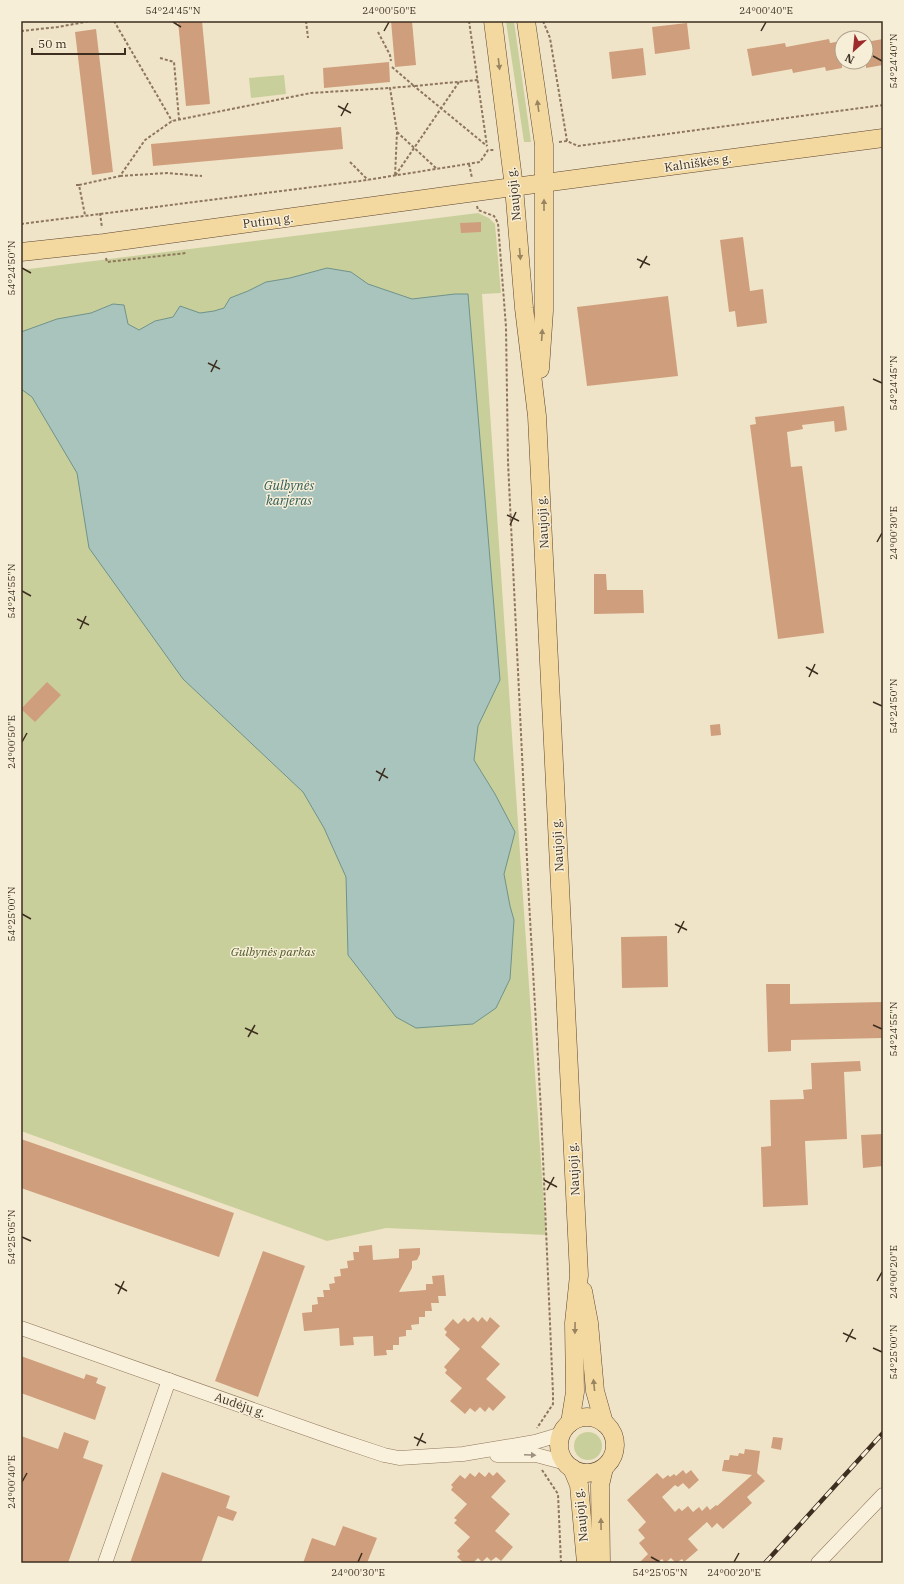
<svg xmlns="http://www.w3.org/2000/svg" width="904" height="1584" font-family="'IBM Plex Serif',serif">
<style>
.green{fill:#c9cf9b}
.water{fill:#a9c4bc;stroke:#6f938a}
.building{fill:#cf9f7d}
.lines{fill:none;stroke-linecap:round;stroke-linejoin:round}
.minor-casing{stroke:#8d765c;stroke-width:15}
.major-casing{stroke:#5b4430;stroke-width:19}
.path{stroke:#8d765c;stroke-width:2;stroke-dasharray:3 2;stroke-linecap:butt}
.minor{stroke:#faf1dc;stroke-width:14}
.major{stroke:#f3d9a0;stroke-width:18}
.rail-casing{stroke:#3d2e20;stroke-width:4.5}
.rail{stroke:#f7eed8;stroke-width:3;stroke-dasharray:9;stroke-linecap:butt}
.oneway{fill:#988460}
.oneway2{fill:#9c907e}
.ticks{fill:none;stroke:#3d2e20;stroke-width:1.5}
.labels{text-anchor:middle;stroke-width:3;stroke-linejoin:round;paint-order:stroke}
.street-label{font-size:12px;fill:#3d2e20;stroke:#f7eed8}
.park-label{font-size:12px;font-style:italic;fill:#4d5a26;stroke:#f7eed8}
.water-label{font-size:13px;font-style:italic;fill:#2f5d5a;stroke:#f7eed8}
.neatline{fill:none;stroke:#3d2e20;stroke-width:1.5}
.ticks-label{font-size:10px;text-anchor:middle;fill:#3d2e20}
</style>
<rect width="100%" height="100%" fill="#f0e4c8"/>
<!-- green -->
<g class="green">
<path d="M506 21H514L531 142H524Z"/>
<path d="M284 75 286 94 251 98 249 78Z"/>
<path d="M478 213 489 218 495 224 501 293 482 294 546 1235 386 1228 327 1241 21 1131V270Z"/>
<circle cx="588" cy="1446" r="14"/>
</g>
<!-- water -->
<path class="water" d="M327 268 351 272 368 284 412 299 455 294H468L500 680 478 726 474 760 495 794 515 832 504 874 510 906 514 920 510 979 496 1008 473 1024 416 1028 396 1017 348 955 346 877 324 828 303 792 183 679 89 548 77 473 32 397 21 389V332L57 319 91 313 113 304 124 305 128 324 139 330 155 321 173 317 180 306 200 313 214 311 224 308 230 298 248 291 266 282 290 278Z"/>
<!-- building -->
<g class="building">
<path d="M178 21H202L210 104 186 106Z"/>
<path d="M391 21H412L416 65 395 67Z"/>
<path d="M687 23 690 49 655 54 652 27Z"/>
<path d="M96 29 113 172 92 175 75 32Z"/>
<path d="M829 39 830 43 842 41V68L826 71 825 67 793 73 792 69 752 76 747 49 785 43 786 47Z"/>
<path d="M883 39V65L866 68V42Z"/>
<path d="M643 48 646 75 612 79 609 52Z"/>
<path d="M389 62 390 82 324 88 323 68Z"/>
<path d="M341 127 343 149 153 166 151 144Z"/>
<path d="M481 222V232L461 233 460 223Z"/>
<path d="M743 237 750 291 763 289 767 323 737 327 735 311 729 312 720 240Z"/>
<path d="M668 296 678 376 587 386 577 307Z"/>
<path d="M844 406 847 430 835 432 834 421 802 425 803 429 787 432 791 467 802 466 824 633 778 639 750 425 756 424 755 417Z"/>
<path d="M594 574H606L607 590H643L644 613 594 614Z"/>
<path d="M47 682 61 695 35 722 21 709Z"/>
<path d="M720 724 721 735 711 736 710 725Z"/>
<path d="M667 936 668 987 622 988 621 937Z"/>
<path d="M766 984H790V1004L883 1002V1038L791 1040V1051L768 1052Z"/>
<path d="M860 1061 861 1071 844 1072 847 1139 805 1141 808 1205 763 1207 761 1147 771 1146 770 1100 804 1099 803 1090 812 1089 811 1063Z"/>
<path d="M883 1134V1166L863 1168 861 1135Z"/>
<path d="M21 1139 234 1213 219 1257 21 1188Z"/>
<path d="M372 1245 373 1260 399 1258V1249L420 1248V1254L417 1260 412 1261V1268L399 1292 426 1290V1284H433L432 1276 444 1275 446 1296H438L439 1303H431L432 1311H425V1317H419V1324L411 1325 412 1330H406V1336L399 1337V1345H393V1350H386L387 1355 374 1356 373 1336 353 1337 354 1345 340 1346 339 1328 304 1331 302 1313 312 1312V1305L318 1304 317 1297H324L323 1290H330L329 1284 335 1283 334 1277 341 1276 340 1269 348 1268 347 1261 354 1260 353 1252H359V1246Z"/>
<path d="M263 1251 305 1266 258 1397 215 1381Z"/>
<path d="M473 1317 478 1322 482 1317 487 1322 490 1317 500 1326 481 1347 500 1364 486 1379 506 1397 493 1411 489 1407 485 1412 480 1407 475 1412 470 1408 465 1414 450 1401 462 1388 445 1373 447 1370 444 1367 460 1349 445 1335 447 1332 444 1329 453 1319 458 1324 464 1318 468 1322Z"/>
<path d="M21 1356 84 1379 86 1374 98 1378 96 1383 106 1387 95 1420 21 1393Z"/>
<path d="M64 1432 89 1441 83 1458 103 1465 68 1563H21V1436L58 1449Z"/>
<path d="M773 1437 783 1438 781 1450 771 1448Z"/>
<path d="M745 1449 760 1451 757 1473 765 1481 747 1497 752 1503 723 1529 717 1523 712 1528 707 1522 688 1539 698 1550 684 1562 682 1559 676 1563 671 1558 665 1563 662 1559 657 1563H639L648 1554 639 1543 645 1538 638 1530 646 1522 627 1500 657 1473 663 1479 668 1475 670 1477 674 1474 676 1476 683 1470 686 1474 691 1470 699 1480 689 1489 683 1483 678 1487 675 1485 662 1497 675 1512 679 1508 682 1511 688 1506 693 1512 699 1507 702 1511 707 1506 710 1510 716 1505 717 1506 752 1475 722 1471 724 1460H729L730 1455 738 1456 739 1453 744 1454Z"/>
<path d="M162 1472 230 1496 226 1508 237 1512 233 1521 218 1516 201 1563H130Z"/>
<path d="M479 1472 485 1477 489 1472 493 1476 497 1472 506 1481 491 1497 510 1514 495 1531 513 1547 501 1561 496 1557 491 1561 487 1557 482 1562 478 1558 473 1563H464L457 1557 460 1554 457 1551 470 1537 454 1523 457 1520 454 1518 467 1504 451 1490 453 1487 451 1485 460 1475 465 1479 470 1473 475 1477Z"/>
<path d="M343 1526 377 1538 367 1563H303L312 1538 335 1546Z"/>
</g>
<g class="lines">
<!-- minor casing -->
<g class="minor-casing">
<g id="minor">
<path d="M21 1328 336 1439 384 1455 399 1458 463 1454 535 1442 562 1434"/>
<path d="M497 1455H536L566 1463"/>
<path d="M105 1563 169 1380"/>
<path d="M818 1563 883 1495"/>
</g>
</g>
<!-- major casing -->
<g class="major-casing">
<g id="major">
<path d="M493 21 514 187 524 308 537 416 579 1275 574 1323 575 1392 570 1423"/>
<path d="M526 21 544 145V311L540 369"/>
<path d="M21 252 104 243 453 195 883 138"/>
<path d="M583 1291 589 1323 595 1391 604 1423"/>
<circle cx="587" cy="1445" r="28"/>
<path d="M572 1468 579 1485 586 1563"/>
<path d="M601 1563 600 1485 604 1468"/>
</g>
</g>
<!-- path -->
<g class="path">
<path d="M114 21 172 121"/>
<path d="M306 21 308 38"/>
<path d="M469 21 487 146"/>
<path d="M543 21 550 38 567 141"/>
<path d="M21 31 58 27 90 21"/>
<path d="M378 32 390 55 391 61"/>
<path d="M160 58 174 62 179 119"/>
<path d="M392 67 414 86 478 80"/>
<path d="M459 82 395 176 397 132 390 88 414 86 487 146"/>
<path d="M397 132 437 169"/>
<path d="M559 142 567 141 578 146 883 105"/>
<path d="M350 162 368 180"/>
<path d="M469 164 472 178"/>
<path d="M120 176 167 173 202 176"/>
<path d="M76 185H79L85 215"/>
<path d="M79 185 120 176 145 140 172 121 311 93 390 88"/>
<path d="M477 206 478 210 494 216 498 223 506 327 508 462 529 901 541 1111 553 1394V1404L537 1428"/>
<path d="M100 213 102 228"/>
<path d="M21 224 360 181 480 162 488 150H495"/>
<path d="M106 258 107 262 186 253"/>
<path d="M542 1470 558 1494 561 1563"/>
</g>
<!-- minor -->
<use href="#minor" class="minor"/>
<!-- major -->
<use href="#major" class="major"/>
<!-- rail casing -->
<g class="rail-casing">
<path id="rail" d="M765 1563 883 1433"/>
</g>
<!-- rail -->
<use href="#rail" class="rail"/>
</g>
<!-- one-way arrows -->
<defs><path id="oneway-solid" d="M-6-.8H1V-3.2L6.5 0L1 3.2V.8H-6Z"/></defs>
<g class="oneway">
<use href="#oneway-solid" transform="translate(499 64) rotate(83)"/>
<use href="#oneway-solid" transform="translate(538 106) rotate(-98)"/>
<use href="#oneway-solid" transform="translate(544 205) rotate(-90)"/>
<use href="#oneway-solid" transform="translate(520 254) rotate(85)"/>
<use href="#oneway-solid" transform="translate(542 335) rotate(-86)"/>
<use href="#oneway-solid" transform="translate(575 1328) rotate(91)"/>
<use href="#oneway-solid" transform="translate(594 1385) rotate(-96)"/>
<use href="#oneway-solid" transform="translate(601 1524) rotate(-91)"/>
</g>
<use class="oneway2" href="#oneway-solid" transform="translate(530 1455) rotate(2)"/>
<!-- ticks -->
<path class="ticks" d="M173 22 181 27M384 31 389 22M761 31 766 22M873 56 882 61M338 106 351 113M341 116 348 103M637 259 650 265M22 268 31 273M640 268 647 256M208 363 220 369M211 372 217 360M873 379 882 383M507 515 519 521M510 525 516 512M877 542 882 533M22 591 31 596M77 619 89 625M80 629 86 616M806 667 818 674M809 677 815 664M873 702 882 706M22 742 27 733M376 771 388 778M379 781 385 768M22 914 31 919M675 924 687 930M678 933 684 921M873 1025 882 1029M245 1028 258 1034M248 1037 255 1025M544 1180 557 1187M547 1190 554 1177M22 1237 31 1241M877 1281 882 1272M115 1284 127 1291M118 1294 124 1281M843 1333 856 1339M846 1342 853 1329M873 1348 882 1352M414 1437 426 1443M417 1446 423 1433M22 1482 27 1473M651 1557 660 1562M358 1562 362 1553M734 1562 739 1553"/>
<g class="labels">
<!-- street labels -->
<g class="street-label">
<text transform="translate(698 163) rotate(-8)" y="4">Kalniškės g.</text>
<text transform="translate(514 194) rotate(-96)" y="4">Naujoji g.</text>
<text transform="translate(268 221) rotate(-7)" y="4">Putinų g.</text>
<text transform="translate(543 522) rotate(-93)" y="4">Naujoji g.</text>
<text transform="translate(558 845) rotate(-93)" y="4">Naujoji g.</text>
<text transform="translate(574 1169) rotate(-93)" y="4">Naujoji g.</text>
<text transform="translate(240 1405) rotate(19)" y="4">Audėjų g.</text>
<text transform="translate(581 1515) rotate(-96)" y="4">Naujoji g.</text>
</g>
<!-- park labels -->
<g class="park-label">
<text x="273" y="956">Gulbynės parkas</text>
</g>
<!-- water labels -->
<g class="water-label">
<text x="289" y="490">Gulbynės<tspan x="289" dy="15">karjeras</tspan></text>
</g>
</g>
<!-- border -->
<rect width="904" height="1584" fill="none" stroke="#f7eed8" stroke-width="44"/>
<!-- north arrow -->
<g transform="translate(854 50) rotate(207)"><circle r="19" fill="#f7eed8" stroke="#ada18e"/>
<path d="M0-3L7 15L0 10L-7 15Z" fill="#9e2a2b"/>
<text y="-6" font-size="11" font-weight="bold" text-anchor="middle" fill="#3d2e20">N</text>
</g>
<!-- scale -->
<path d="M32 48v6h93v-6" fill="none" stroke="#3d2e20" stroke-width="2"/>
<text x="38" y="48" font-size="12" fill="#3d2e20" stroke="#f7eed8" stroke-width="3" paint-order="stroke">50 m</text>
<rect x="22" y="22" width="860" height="1540" class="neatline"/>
<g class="ticks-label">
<text x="173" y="14">54°24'45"N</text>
<text x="389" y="14">24°00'50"E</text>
<text x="766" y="14">24°00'40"E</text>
<text transform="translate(893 61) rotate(-90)" y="4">54°24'40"N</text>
<text transform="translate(11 268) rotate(-90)" y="4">54°24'50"N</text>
<text transform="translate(893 383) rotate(-90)" y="4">54°24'45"N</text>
<text transform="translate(893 533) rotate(-90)" y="4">24°00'30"E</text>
<text transform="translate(11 591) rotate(-90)" y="4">54°24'55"N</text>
<text transform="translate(893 706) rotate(-90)" y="4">54°24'50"N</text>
<text transform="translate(11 742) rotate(-90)" y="4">24°00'50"E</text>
<text transform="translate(11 914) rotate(-90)" y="4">54°25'00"N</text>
<text transform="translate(893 1029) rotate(-90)" y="4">54°24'55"N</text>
<text transform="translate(11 1237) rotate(-90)" y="4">54°25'05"N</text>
<text transform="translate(893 1272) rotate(-90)" y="4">24°00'20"E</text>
<text transform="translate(893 1352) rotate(-90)" y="4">54°25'00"N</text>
<text transform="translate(11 1482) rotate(-90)" y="4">24°00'40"E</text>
<text x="358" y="1576">24°00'30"E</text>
<text x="660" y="1576">54°25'05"N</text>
<text x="734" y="1576">24°00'20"E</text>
</g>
</svg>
